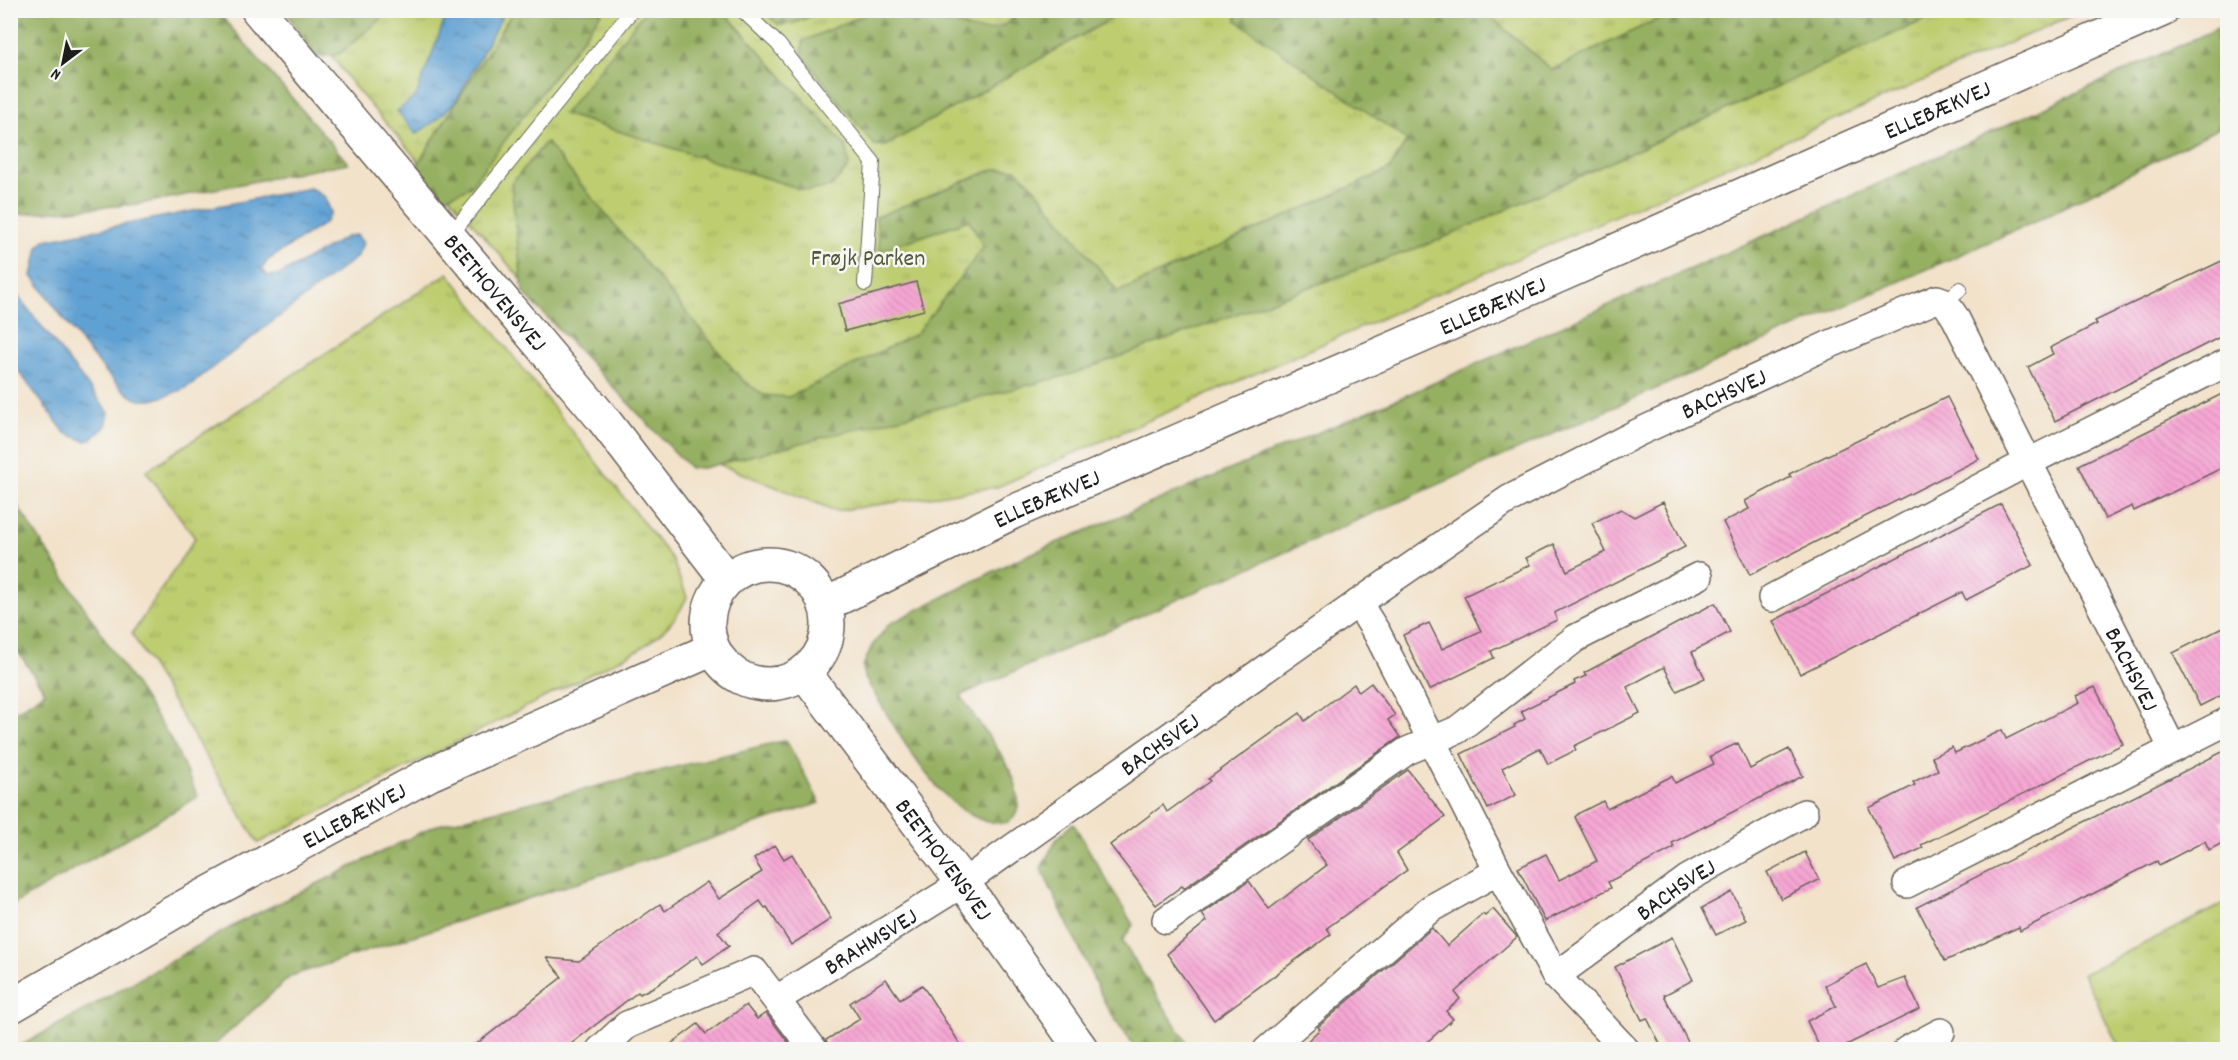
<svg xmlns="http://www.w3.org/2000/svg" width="2238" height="1060" font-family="Dekko,sans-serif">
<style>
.grass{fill:url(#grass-tufts);stroke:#6c7446;stroke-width:1.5}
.forest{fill:url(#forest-firs);stroke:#59663f;stroke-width:1.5}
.water{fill:url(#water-ripples);stroke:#3e5e78;stroke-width:1.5}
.building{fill:url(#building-back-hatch)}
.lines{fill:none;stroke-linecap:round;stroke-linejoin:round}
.service-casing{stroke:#676159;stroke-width:16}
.minor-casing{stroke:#676159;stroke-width:30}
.tertiary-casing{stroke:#676159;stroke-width:36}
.service{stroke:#fff;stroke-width:14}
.minor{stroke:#fff;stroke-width:27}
.tertiary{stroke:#fff;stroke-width:33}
.labels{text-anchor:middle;stroke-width:5;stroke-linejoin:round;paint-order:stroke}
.street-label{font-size:24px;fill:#1c1c1c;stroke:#f6f6f2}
.park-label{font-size:24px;fill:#545a39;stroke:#f6f6f2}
</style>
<defs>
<pattern id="grass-tufts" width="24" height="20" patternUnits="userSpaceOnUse" patternTransform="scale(1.5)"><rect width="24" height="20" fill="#bdcd70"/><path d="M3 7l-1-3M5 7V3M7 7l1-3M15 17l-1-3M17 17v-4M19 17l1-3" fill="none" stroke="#a2af60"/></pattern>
<pattern id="forest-firs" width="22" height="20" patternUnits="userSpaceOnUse" patternTransform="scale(1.5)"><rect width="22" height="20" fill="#96b062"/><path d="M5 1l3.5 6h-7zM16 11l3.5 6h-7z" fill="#7a8e50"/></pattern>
<pattern id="water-ripples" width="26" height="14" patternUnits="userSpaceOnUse" patternTransform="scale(1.5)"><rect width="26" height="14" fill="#60a1d3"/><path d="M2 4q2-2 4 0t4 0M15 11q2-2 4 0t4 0" fill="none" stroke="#4e82aa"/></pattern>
<pattern id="building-back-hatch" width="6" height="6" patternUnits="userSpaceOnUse" patternTransform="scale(1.5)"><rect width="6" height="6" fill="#f6a7d4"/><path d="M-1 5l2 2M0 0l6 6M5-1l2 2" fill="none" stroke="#d28fb5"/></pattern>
</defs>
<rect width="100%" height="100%" fill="#f6f6f2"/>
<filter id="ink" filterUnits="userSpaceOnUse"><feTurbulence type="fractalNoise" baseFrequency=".0167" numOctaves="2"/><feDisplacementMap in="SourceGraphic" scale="12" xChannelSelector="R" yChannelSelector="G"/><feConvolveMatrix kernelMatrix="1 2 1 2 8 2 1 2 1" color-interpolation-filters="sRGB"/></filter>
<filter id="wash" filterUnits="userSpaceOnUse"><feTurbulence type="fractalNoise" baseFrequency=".008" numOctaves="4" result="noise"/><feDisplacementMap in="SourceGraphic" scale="24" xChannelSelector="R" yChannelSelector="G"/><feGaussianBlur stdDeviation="1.35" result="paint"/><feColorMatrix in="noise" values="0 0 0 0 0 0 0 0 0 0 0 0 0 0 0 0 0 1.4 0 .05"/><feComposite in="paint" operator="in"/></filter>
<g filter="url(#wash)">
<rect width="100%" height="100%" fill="#f2e2ca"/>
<!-- grass -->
<g class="grass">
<path d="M300 11H2082L997 487 836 511 706 459 586 354 352 84Z"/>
<path d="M448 273 672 559 687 597C676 622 662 633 640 649L258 843 132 634 195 538 146 471Z"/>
<path d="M2227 902V1049H2120L2083 974Z"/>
</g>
<!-- forest -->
<g class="forest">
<path d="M11 10 217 11 348 163 139 204 11 215Z"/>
<path d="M290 10 384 11 380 20 339 54 316 58 287 13Z"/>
<path d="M513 11H603L469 188 443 198 428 186 416 167Z"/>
<path d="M645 11H723L846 146 849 167 831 187 807 191 564 114Z"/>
<path d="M762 11H821L795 23 779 25Z"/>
<path d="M873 11H944C962 36 1001 38 1019 11H1125L885 146 874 145 802 55 803 41Z"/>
<path d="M1236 11H1484L1552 70 1674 11H1944L1439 240 1072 374 703 468H690L523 292 511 184 546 142 742 380 764 395 789 397 916 334 984 247 969 220 880 251 876 217 994 169H1016L1034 187 1118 292 1390 169 1407 140 1236 20Z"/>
<path d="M2227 24V124L2032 223 961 695C974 720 1007 756 1014 780 1034 843 977 827 948 798 914 765 890 718 865 678L863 666 872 646 889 624 1016 560 1400 398 1764 236Z"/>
<path d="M11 496 172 741 198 797 11 906V715L45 692 11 641Z"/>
<path d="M786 740 820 803 291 976 210 1049H15L240 922 434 826Z"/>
<path d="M1073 823 1133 925 1122 941 1191 1049H1136L1107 1007 1041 868 1056 840Z"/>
</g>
<!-- water -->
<g class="water">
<path d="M448 11H505L456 101 438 119 416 134 397 111 416 96Z"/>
<path d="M310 188 325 197 331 213 325 223 268 260 262 269 268 276 279 275 348 236 357 235 363 243 357 257 186 388C173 393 151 404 137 399 112 390 52 302 32 276L38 247 45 240Z"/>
<path d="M11 287 109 413 106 426 91 440 85 441 65 433 11 361Z"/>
</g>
<g id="blocks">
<!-- building -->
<g class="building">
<path d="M2228 258V333L2055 421 2028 367 2053 354 2050 348 2097 324 2095 321Z"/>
<path d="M916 282 924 310 845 331 838 304Z"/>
<path d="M2228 391V465L2134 511 2132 506 2105 519 2079 465Z"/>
<path d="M1947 397 1979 459 1750 575 1723 522 1749 509 1745 501 1791 477 1789 474Z"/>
<path d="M1663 502 1685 547 1554 613 1557 620 1491 651 1494 658 1429 690 1403 635 1429 623 1442 649 1481 631 1464 596 1530 565 1526 558 1554 544 1567 571 1606 552 1592 523 1621 509 1634 517Z"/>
<path d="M2001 504 2033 565 1966 600 1962 592 1800 674 1773 621Z"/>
<path d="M1715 603 1730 632 1692 652 1705 678 1677 691 1664 667 1627 687 1640 713 1574 746 1576 750 1548 764 1540 748 1502 768 1516 795 1488 809 1461 754 1515 727 1514 725 1525 719 1521 711 1575 684 1574 681 1586 676 1584 673Z"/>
<path d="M2228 625V692L2200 706 2173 653Z"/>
<path d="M1371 683 1395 715 1388 720 1400 737 1184 888 1182 886 1156 905 1110 845 1163 805 1167 812 1210 781 1208 779 1300 713 1305 721 1354 684 1359 692Z"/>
<path d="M2095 687 2123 744 1921 845 1923 848 1895 861 1869 808 1915 785 1913 782 1938 770 1932 757 1952 747 1955 753 2002 730 2006 739 2078 703 2075 696Z"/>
<path d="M1738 743 1750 769 1789 749 1803 776 1672 843 1674 848 1608 882 1611 888 1545 921 1518 868 1546 854 1559 880 1597 861 1575 817 1579 813 1603 801 1607 809 1672 776 1675 783 1714 764 1710 756Z"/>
<path d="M2228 749V818L2220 822 2228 840 2209 850 2205 841 2159 865 2157 861 2020 931 2019 927 1945 961 1917 907Z"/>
<path d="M1408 770 1445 817 1397 853 1407 870 1327 928 1331 934 1214 1020 1167 954 1207 921 1202 914 1249 881 1269 909 1327 865 1308 840Z"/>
<path d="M775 845 784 859 792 854 831 919 791 945 767 907 765 908 760 901 718 932 729 946 703 964 697 956 657 985 640 994 638 992 563 1050H469L562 977 547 958 579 961 660 904 665 911 707 882 719 899 762 872 754 859Z"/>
<path d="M1805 852 1819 880 1781 899 1767 872Z"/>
<path d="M1732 892 1746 920 1716 935 1702 908Z"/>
<path d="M1493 909 1517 937 1455 992 1460 999 1446 1011 1453 1019 1418 1050H1298L1320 1029 1318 1027 1432 928 1447 946 1483 914 1485 916Z"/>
<path d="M1672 937 1693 980 1664 995 1692 1050H1663L1647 1018 1642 1020 1615 967Z"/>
<path d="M1866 964 1878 988 1905 978 1920 1009 1836 1050H1821L1807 1021 1836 1006 1825 985Z"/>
<path d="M886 979 900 999 922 985 964 1050H830L826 1040 860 1019 850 1003Z"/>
<path d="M746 1005 757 1019 766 1013 794 1050H663L698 1024 706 1034Z"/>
</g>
</g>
</g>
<g filter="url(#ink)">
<use href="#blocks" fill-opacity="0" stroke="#676159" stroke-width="1.5"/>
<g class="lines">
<!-- service casing -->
<g class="service-casing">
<g id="service">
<path d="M742 10 778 44 873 162 865 284"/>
<path d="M449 237 632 10"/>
<path d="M1945 302 1960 289"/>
</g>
</g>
<!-- minor casing -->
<g class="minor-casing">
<g id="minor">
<path d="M1772 598 2015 469 2228 362"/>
<path d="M1358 603 1377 633 1498 871 1556 976 1626 1050"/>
<path d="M1907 884 2228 721"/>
<path d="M1166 920 1407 751 1457 730 1576 638 1699 576"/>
<path id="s1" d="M1556 976 1687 879 1804 813"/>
<path id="s2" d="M777 999 963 883 1358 603 1509 499 1637 433 1828 345 1937 299 1945 302 1955 317 2173 749"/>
<path d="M600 1050 627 1025 754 971 814 1050"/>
<path d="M1267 1050 1430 909 1498 871"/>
<path d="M1907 1050 1941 1032"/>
</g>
</g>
<!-- tertiary casing -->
<g class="tertiary-casing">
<g id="tertiary">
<path id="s3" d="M258 10 603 419 727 580"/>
<circle cx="768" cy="624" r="60"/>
<path id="s4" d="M825 605 1013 512 1422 336 2162 10"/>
<path id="s5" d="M804 672 963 883 1082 1050"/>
<path id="s6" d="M10 1007 174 912 430 774 713 649"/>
</g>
</g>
<!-- service -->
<use href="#service" class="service"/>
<!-- minor -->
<use href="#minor" class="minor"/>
<!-- tertiary -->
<use href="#tertiary" class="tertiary"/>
</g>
</g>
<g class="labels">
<!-- street labels -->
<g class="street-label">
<text dy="8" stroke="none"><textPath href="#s4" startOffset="1218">ELLEBÆKVEJ</textPath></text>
<text dy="8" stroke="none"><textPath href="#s3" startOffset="369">BEETHOVENSVEJ</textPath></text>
<text dy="8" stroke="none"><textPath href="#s4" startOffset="732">ELLEBÆKVEJ</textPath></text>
<text dy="8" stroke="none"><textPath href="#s2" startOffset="1126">BACHSVEJ</textPath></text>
<text dy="8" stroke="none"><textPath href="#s4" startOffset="246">ELLEBÆKVEJ</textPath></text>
<text dy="8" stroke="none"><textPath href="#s2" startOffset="1780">BACHSVEJ</textPath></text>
<text dy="8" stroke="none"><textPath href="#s2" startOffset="460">BACHSVEJ</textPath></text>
<text dy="8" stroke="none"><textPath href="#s6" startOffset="394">ELLEBÆKVEJ</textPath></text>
<text dy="8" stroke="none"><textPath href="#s5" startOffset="234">BEETHOVENSVEJ</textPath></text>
<text dy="8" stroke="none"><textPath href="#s1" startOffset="148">BACHSVEJ</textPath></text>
<text dy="8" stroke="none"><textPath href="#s2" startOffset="110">BRAHMSVEJ</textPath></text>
</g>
<!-- park labels -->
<g class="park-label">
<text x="868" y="265">Frøjk Parken</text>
</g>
</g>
<!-- margin -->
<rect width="2238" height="1060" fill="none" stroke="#f6f6f2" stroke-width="36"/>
<!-- north arrow -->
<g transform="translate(63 63) rotate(212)" stroke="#f6f6f2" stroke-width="4.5" paint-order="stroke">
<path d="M0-4.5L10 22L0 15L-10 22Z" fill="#1c1c1c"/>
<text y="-9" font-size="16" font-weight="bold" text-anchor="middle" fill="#1c1c1c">N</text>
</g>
</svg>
